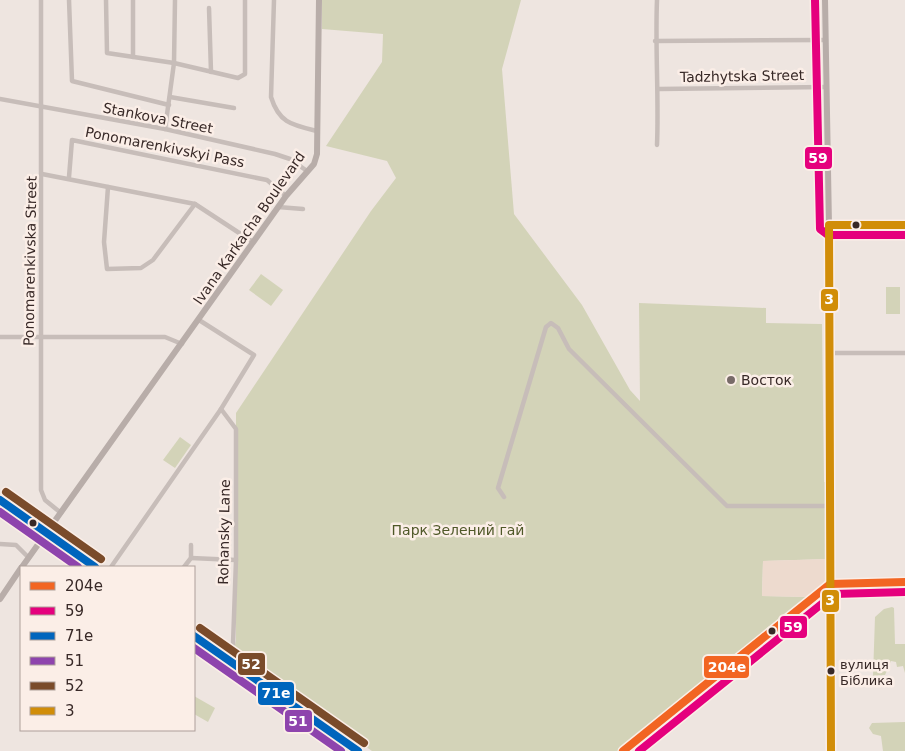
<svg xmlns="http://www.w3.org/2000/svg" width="905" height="751" font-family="'DejaVu Sans',sans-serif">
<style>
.green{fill:#d3d3b8}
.plaza{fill:#eddace}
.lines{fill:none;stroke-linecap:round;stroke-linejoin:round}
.street{stroke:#c7bdb9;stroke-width:4.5}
.secondary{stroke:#b8ada9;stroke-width:6}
.bus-1-casing{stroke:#fbeee7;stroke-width:11}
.bus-2-casing{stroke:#fbeee7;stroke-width:11}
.bus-3-casing{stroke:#fbeee7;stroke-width:11}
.bus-4-casing{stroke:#fbeee7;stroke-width:11}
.bus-5-casing{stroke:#fbeee7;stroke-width:11}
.bus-6-casing{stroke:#fbeee7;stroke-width:11}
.bus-1{stroke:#f26522;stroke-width:8}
.bus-2{stroke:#e5007d;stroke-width:8}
.bus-3{stroke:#0065bd;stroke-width:8}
.bus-4{stroke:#8e44ad;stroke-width:8}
.bus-5{stroke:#7a4b2a;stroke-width:8}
.bus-6{stroke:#d18d08;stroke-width:8}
.bus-dot{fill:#382927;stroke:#fbeee7;stroke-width:2}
.poi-dot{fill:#786b68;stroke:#fbeee7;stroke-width:2}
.labels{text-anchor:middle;stroke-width:5;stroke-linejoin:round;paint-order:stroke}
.bus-label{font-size:13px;fill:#382927;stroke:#fbeee7;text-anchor:start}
.street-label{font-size:14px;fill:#382927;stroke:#fbeee7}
.poi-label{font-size:14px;fill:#382927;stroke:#fbeee7;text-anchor:start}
.park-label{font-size:14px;fill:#4f5828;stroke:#fbeee7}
.line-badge{stroke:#fbeee7;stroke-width:2}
.badge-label{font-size:14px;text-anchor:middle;font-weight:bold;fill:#fff}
</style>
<rect width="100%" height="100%" fill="#eee5e0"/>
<!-- green -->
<g class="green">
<path d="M322 0H521L502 69 514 214 582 305 630 390 640 401 639 303 766 308V323L822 324 824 482H830V559L763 561 762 596 809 597 619 751H372L233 654 236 640V413L371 211 396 178 387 161 326 146 382 62 383 34 322 29Z"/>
<path d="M261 274 283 290 271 306 249 290Z"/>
<rect x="886" y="287" width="14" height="27"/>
<path d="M180 437 191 445 175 468 163 460Z"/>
<path d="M892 607 894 608 895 644H905V673L903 666 897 667 896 662 891 661 885 675 873 676 875 617 884 609Z"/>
<path d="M194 696 215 708 208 722 194 714Z"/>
<path d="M905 722V751H883L881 736 873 734 869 728 872 723Z"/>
</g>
<!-- plaza -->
<path class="plaza" d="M826 559V580L809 597 762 596 763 561Z"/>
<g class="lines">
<!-- street -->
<g class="street">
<path d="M41 0V490L45 500 61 513"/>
<path d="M69 0 72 81 169 105"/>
<path d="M106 0 107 53 174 63 238 78 245 74V0"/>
<path d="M274 0 271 97C279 123 292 125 317 131"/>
<path d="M657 0C655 49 659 97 657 145"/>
<path d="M209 8 211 72"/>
<path d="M655 41 826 40"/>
<path d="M133 57V0"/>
<path d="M659 89 826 87"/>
<path d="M170 97 234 108"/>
<path d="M0 99 165 129 275 154 290 159 307 171"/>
<path d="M165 129 174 63 175 0"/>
<path d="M42 174 195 204 253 242"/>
<path d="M69 177 72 140 267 180 286 196"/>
<path d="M108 187 104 242 107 269 141 268 153 260 195 204"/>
<path d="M278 207 303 209"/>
<path d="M0 337H165L182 344"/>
<path d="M830 353H905"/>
<path d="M221 409 236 429V560L233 644 228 659"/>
<path d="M504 497 498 488 546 327 551 323 558 328 569 349 727 506H830"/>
<path d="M0 544 16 545 29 558"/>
<path d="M191 558 236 560"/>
<path d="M111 567 221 409 254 355 199 320"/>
<path d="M184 567 191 558V545"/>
</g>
<!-- secondary -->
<g class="secondary">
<path d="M825 0 829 225 831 751"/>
<path d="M829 225H905"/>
<path d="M0 500 95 567"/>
<path d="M22 567 286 196 314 164 317 154 319 0"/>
<path d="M0 599 21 568"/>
<path d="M194 636 358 751"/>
<path d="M623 751 830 584 905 582"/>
</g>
<!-- bus-1 casing -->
<g class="bus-1-casing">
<path id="bus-1" d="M623 751 830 584 905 582"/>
</g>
<!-- bus-2 casing -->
<g class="bus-2-casing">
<g id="bus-2">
<path d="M815 0 820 229 828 235H905"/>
<path d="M639 751 834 594 905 592"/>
</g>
</g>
<!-- bus-3 casing -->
<g class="bus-3-casing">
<g id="bus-3">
<path d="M0 500 95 567"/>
<path d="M194 636 358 751"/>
</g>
</g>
<!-- bus-4 casing -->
<g class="bus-4-casing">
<g id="bus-4">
<path d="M0 512 78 567"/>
<path d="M194 648 341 751"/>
</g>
</g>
<!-- bus-5 casing -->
<g class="bus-5-casing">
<g id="bus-5">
<path d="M6 492 101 559"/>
<path d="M200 628 364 743"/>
</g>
</g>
<!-- bus-6 casing -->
<g class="bus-6-casing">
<path id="bus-6" d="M831 751 829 225H905"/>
</g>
<!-- bus-1 -->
<use href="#bus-1" class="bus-1"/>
<!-- bus-2 -->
<use href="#bus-2" class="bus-2"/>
<!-- bus-3 -->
<use href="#bus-3" class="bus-3"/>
<!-- bus-4 -->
<use href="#bus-4" class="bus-4"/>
<!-- bus-5 -->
<use href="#bus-5" class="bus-5"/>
<!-- bus-6 -->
<use href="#bus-6" class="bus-6"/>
</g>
<!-- markers -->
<g class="bus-dot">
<circle cx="856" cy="225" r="4.5"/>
<circle cx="33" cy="523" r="4.5"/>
<circle cx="772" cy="631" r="4.5"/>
<circle cx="831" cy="671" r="4.5"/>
</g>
<circle class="poi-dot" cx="731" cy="380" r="5"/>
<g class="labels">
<!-- bus labels -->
<g class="bus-label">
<text x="840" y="669">вулиця<tspan x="840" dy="16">Біблика</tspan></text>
</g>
<!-- street labels -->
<g class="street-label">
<text transform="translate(742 76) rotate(-1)" y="5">Tadzhytska Street</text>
<text transform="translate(158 118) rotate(11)" y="5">Stankova Street</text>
<text transform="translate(165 147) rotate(11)" y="5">Ponomarenkivskyi Pass</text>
<text transform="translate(249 228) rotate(-55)" y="5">Ivana Karkacha Boulevard</text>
<text transform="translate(30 261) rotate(-89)" y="5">Ponomarenkivska Street</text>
<text transform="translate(224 532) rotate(-89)" y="5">Rohansky Lane</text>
</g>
<!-- poi labels -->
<g class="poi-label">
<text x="741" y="385">Восток</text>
</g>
<!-- park labels -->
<g class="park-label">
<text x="458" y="535">Парк Зелений гай</text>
</g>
</g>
<g class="line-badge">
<rect x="804" y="146" width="29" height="24" rx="5" fill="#e5007d"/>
<rect x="820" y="288" width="19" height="24" rx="5" fill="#d18d08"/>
<rect x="821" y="589" width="19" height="24" rx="5" fill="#d18d08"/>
<rect x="779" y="615" width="29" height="24" rx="5" fill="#e5007d"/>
<rect x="237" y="652" width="29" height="24" rx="5" fill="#7a4b2a"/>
<rect x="703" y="655" width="47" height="24" rx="5" fill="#f26522"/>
<rect x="257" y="681" width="38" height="25" rx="5" fill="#0065bd"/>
<rect x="284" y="709" width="29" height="24" rx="5" fill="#8e44ad"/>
</g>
<g class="badge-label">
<text x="818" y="163">59</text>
<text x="829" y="304">3</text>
<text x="830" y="605">3</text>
<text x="793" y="632">59</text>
<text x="251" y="669">52</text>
<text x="727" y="672">204е</text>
<text x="276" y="698">71е</text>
<text x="298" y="726">51</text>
</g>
<!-- legend -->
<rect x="20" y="566" width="175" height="165" fill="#fbeee7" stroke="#ad9f9a"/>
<rect x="30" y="582" width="25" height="8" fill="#f26522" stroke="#ad9f9a"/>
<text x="65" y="591" font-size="15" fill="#382927">204е</text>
<rect x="30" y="607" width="25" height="8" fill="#e5007d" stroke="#ad9f9a"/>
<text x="65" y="616" font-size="15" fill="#382927">59</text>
<rect x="30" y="632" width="25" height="8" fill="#0065bd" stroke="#ad9f9a"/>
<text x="65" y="641" font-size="15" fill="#382927">71е</text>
<rect x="30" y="657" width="25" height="8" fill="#8e44ad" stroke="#ad9f9a"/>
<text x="65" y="666" font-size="15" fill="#382927">51</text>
<rect x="30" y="682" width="25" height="8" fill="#7a4b2a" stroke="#ad9f9a"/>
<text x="65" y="691" font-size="15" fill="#382927">52</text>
<rect x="30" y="707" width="25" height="8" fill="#d18d08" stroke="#ad9f9a"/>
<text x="65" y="716" font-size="15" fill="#382927">3</text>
</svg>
